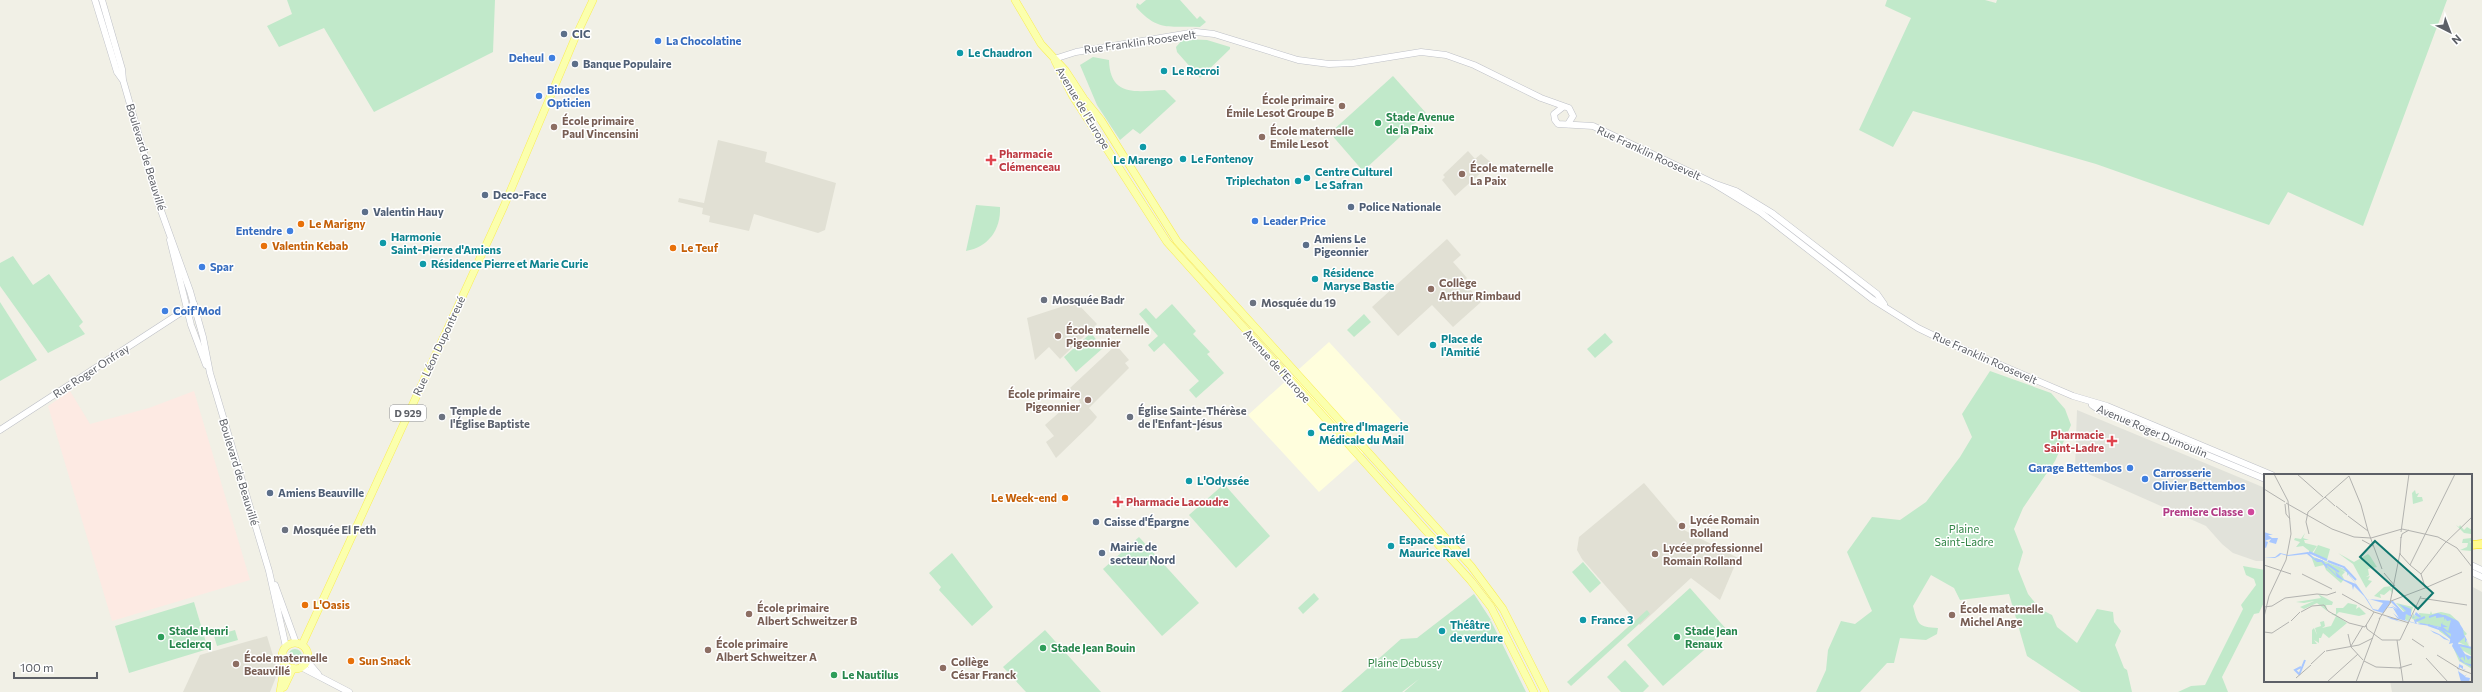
<svg xmlns="http://www.w3.org/2000/svg" width="2482" height="692" font-family="Commissioner,sans-serif">
<style>
.commercial{fill:#fffedd}
.industrial{fill:#e1e2da}
.education{fill:#e1e0d4}
.medical{fill:#fdeae3}
.green{fill:#c1e9ca}
.lines{fill:none;stroke-linecap:round;stroke-linejoin:round}
.secondary-casing{stroke:#bec0c7;stroke-width:7}
.primary-casing{stroke:#faee56;stroke-width:8}
.highway-casing{stroke:#f7dd00;stroke-width:9}
.secondary{stroke:#fff;stroke-width:6}
.primary{stroke:#fbffad;stroke-width:7}
.highway{stroke:#fffa8f;stroke-width:8}
.service-dot{fill:#5c6f8a;stroke:#fff;stroke-width:1.5}
.shop-dot{fill:#3f7fe0;stroke:#fff;stroke-width:1.5}
.culture-dot{fill:#0f9aa8;stroke:#fff;stroke-width:1.5}
.education-dot{fill:#8d6e63;stroke:#fff;stroke-width:1.5}
.leisure-dot{fill:#2e9e5b;stroke:#fff;stroke-width:1.5}
.health-dot{fill:#e0444e;stroke:#fff;stroke-width:1.5}
.food-dot{fill:#e8710a;stroke:#fff;stroke-width:1.5}
.worship-dot{fill:#6b7280;stroke:#fff;stroke-width:1.5}
.hotel-dot{fill:#d1479c;stroke:#fff;stroke-width:1.5}
.labels{text-anchor:middle;stroke-width:3;stroke-linejoin:round;paint-order:stroke}
.shield{fill:#fff;stroke:#8e9095;stroke-width:1}
.shield-label{font-size:10px;font-weight:bold;fill:#5d6067}
.service-label{font-size:11px;font-weight:bold;fill:#4e5e75;stroke:#fff;text-anchor:start}
.shop-label{font-size:11px;font-weight:bold;fill:#366cbe;stroke:#fff;text-anchor:start}
.street-label{font-size:11px;fill:#5d6067;stroke:#fff}
.culture-label{font-size:11px;font-weight:bold;fill:#0d838f;stroke:#fff;text-anchor:start}
.education-label{font-size:11px;font-weight:bold;fill:#785e54;stroke:#fff;text-anchor:start}
.leisure-label{font-size:11px;font-weight:bold;fill:#27864d;stroke:#fff;text-anchor:start}
.health-label{font-size:11px;font-weight:bold;fill:#be3a42;stroke:#fff;text-anchor:start}
.food-label{font-size:11px;font-weight:bold;fill:#c56008;stroke:#fff;text-anchor:start}
.worship-label{font-size:11px;font-weight:bold;fill:#5b616d;stroke:#fff;text-anchor:start}
.hotel-label{font-size:11px;font-weight:bold;fill:#b23c85;stroke:#fff;text-anchor:end}
.park-label{font-size:11px;fill:#308445;stroke:#fff}
.inset-river{fill:none;stroke:#a8c7ff;stroke-width:2}
.inset-road{fill:none;stroke:#b2b2af;stroke-width:1}
.view{fill:#0f766e;fill-opacity:0.15;stroke:#0f766e;stroke-width:2}
.inset-edge{fill:none;stroke:#5d6067;stroke-width:2}
</style>
<rect width="100%" height="100%" fill="#f1f0e6"/>
<!-- commercial -->
<path class="commercial" d="M1329 342 1401 420 1319 492 1248 415Z"/>
<!-- industrial -->
<g class="industrial">
<path d="M2077 410 2265 488V561H2256L2233 553 2222 544 2206 526 2075 468Z"/>
<path d="M2471 586 2482 592V692H2392L2390 681H2471Z"/>
</g>
<!-- education -->
<g class="education">
<path d="M718 140 767 152 765 162 836 183 825 230 818 233 754 214 749 231 709 222 710 216 702 214 703 208 678 202 679 198 704 203Z"/>
<path d="M1468 151 1475 159 1481 154 1495 166 1487 173 1484 170 1455 196 1442 180 1445 177 1443 175Z"/>
<path d="M1447 239 1461 255 1453 262 1467 278 1463 281 1481 302 1453 327 1432 305 1398 336 1372 307Z"/>
<path d="M1076 302 1097 324 1060 359 1049 347 1035 360 1027 318Z"/>
<path d="M1116 345 1129 360 1125 363 1129 368 1089 408 1097 417 1093 422 1056 458 1046 442 1054 436 1045 425 1063 409 1068 413 1080 402 1070 388Z"/>
<path d="M1644 483 1684 530 1738 558 1720 600 1691 578 1640 625 1582 559 1577 550 1579 537Z"/>
<path d="M267 636 278 672 270 692H183L200 655Z"/>
</g>
<!-- medical -->
<path class="medical" d="M70 391 90 424 149 408 194 391 250 580 112 621 48 406Z"/>
<!-- green -->
<g class="green">
<path d="M287 0H495L493 52 374 112 324 28 279 47 267 26 292 14Z"/>
<path d="M1146 0H1180L1197 19 1200 16 1206 22 1200 27C1170 25 1159 33 1136 7L1137 3 1140 5Z"/>
<path d="M1887 0H1985L1996 3 1997 0H2447L2363 226 2288 192 2269 225 2096 164 1913 111 1893 147 1859 130 1911 18 1885 6Z"/>
<path d="M1183 39 1207 40 1230 47V49L1200 78 1177 52 1176 47Z"/>
<path d="M1093 57 1109 60C1110 98 1137 91 1165 90L1176 101 1140 134 1133 129 1120 140 1097 105 1080 65Z"/>
<path d="M1393 76 1426 113 1363 171 1330 133Z"/>
<path d="M976 205 1000 207C1001 230 988 247 966 251Z"/>
<path d="M13 256 33 285 49 274 83 322 79 326 85 334 48 353 0 286V263Z"/>
<path d="M0 302 37 360 0 381Z"/>
<path d="M1172 304 1196 331 1193 334 1210 352 1207 354 1224 373 1196 398 1189 390 1199 381 1164 343 1154 352 1148 345 1158 336 1139 314 1146 308 1156 319Z"/>
<path d="M1364 314 1371 322 1354 337 1347 330Z"/>
<path d="M1091 333 1103 348 1076 372 1064 357Z"/>
<path d="M1605 333 1613 342 1595 358 1587 349Z"/>
<path d="M1990 371 2051 393 2065 409 2071 425 2055 461 2023 508 2014 529 2023 552 2018 569 2028 594 2040 609 2052 615 2057 627 2077 643 2097 609 2113 612 2114 622 2121 631 2115 645 2124 668 2127 670 2132 692H2081L2027 656 2009 594 1960 600 1954 588 1931 575 1913 606C1918 625 1918 627 1938 628L1937 634 1926 640 1900 638 1894 663H1887L1860 692H1816L1826 670 1828 650 1841 621 1855 624 1872 611 1847 552 1872 517 1900 520 1926 502 1960 457 1972 437 1962 414Z"/>
<path d="M1224 484 1270 536 1236 568 1189 515Z"/>
<path d="M1139 537 1199 603 1162 636 1103 569Z"/>
<path d="M952 553 993 607 972 626 939 590 941 587 929 573Z"/>
<path d="M1583 562 1601 583 1590 593 1572 572Z"/>
<path d="M2243 566 2265 570V600L2259 613 2254 614 2222 677 2228 692H2178L2191 686 2205 685 2243 609 2241 605 2256 585 2254 579 2246 575Z"/>
<path d="M1690 588 1727 630 1663 686 1627 645Z"/>
<path d="M1314 593 1319 599 1303 614 1298 608Z"/>
<path d="M1474 594 1491 620 1486 624 1491 621 1526 692H1404L1419 679 1402 692H1341L1401 639 1417 638Z"/>
<path d="M194 602 208 649 129 673 115 626Z"/>
<path d="M1647 610 1650 614 1571 686 1567 682Z"/>
<path d="M235 630 238 640 217 646 214 636Z"/>
<path d="M1045 630 1101 692H1026L1003 667Z"/>
<circle cx="295" cy="656" r="7"/>
<path d="M1625 660 1649 686 1643 692H1621L1607 677Z"/>
</g>
<g class="lines">
<!-- secondary casing -->
<g class="secondary-casing">
<g id="secondary">
<path d="M95 0 117 72 122 79"/>
<path d="M102 0 122 69 123 80 159 205 190 291 203 337 210 373 269 571 286 647"/>
<path d="M1054 59 1076 52 1196 32 1214 34 1298 60 1329 64 1353 63 1421 52 1446 55 1474 65 1541 98 1569 108 1573 116 1568 124"/>
<path d="M1563 107 1554 114 1555 120 1558 124 1593 126 1711 182 1760 212 1872 299 1918 328 1949 343 2073 396 2107 406 2272 475"/>
<path d="M1713 183 1736 191 1772 213 1877 294 1884 304"/>
<path d="M170 240 191 325 206 365"/>
<path d="M2092 405 2101 411 2265 479"/>
<path d="M0 430 194 304"/>
<path d="M2471 565 2482 570"/>
<path d="M2471 572 2482 577"/>
<path d="M275 585 296 643"/>
<path d="M307 661 318 674"/>
<path d="M301 667 349 692"/>
</g>
</g>
<!-- primary casing -->
<g class="primary-casing">
<g id="primary">
<path d="M1015 0 1041 44 1065 70 1084 99 1101 120 1177 241 1471 566 1503 609 1545 692"/>
<path d="M1055 61 1072 95 1167 242 1471 581 1491 607 1534 692"/>
<circle cx="295" cy="656" r="13"/>
<path d="M302 645 504 206 575 38 593 0"/>
<path d="M284 687 293 668"/>
<path d="M280 692 285 664"/>
</g>
</g>
<!-- highway casing -->
<g class="highway-casing">
<path id="highway" d="M2471 545 2482 544"/>
</g>
<!-- secondary -->
<use href="#secondary" class="secondary"/>
<!-- primary -->
<use href="#primary" class="primary"/>
<!-- highway -->
<use href="#highway" class="highway"/>
</g>
<!-- markers -->
<g class="service-dot">
<circle cx="564" cy="34" r="4"/>
<circle cx="575" cy="64" r="4"/>
<circle cx="485" cy="195" r="4"/>
<circle cx="1351" cy="207" r="4"/>
<circle cx="365" cy="212" r="4"/>
<circle cx="1306" cy="245" r="4"/>
<circle cx="270" cy="493" r="4"/>
<circle cx="1096" cy="522" r="4"/>
<circle cx="1102" cy="553" r="4"/>
</g>
<g class="shop-dot">
<circle cx="658" cy="41" r="4"/>
<circle cx="552" cy="58" r="4"/>
<circle cx="539" cy="96" r="4"/>
<circle cx="1255" cy="221" r="4"/>
<circle cx="290" cy="231" r="4"/>
<circle cx="202" cy="267" r="4"/>
<circle cx="165" cy="311" r="4"/>
<circle cx="2130" cy="468" r="4"/>
<circle cx="2145" cy="479" r="4"/>
</g>
<g class="culture-dot">
<circle cx="960" cy="53" r="4"/>
<circle cx="1164" cy="71" r="4"/>
<circle cx="1143" cy="147" r="4"/>
<circle cx="1183" cy="159" r="4"/>
<circle cx="1307" cy="178" r="4"/>
<circle cx="1298" cy="181" r="4"/>
<circle cx="383" cy="243" r="4"/>
<circle cx="423" cy="264" r="4"/>
<circle cx="1315" cy="279" r="4"/>
<circle cx="1433" cy="345" r="4"/>
<circle cx="1311" cy="433" r="4"/>
<circle cx="1189" cy="481" r="4"/>
<circle cx="1391" cy="546" r="4"/>
<circle cx="1583" cy="620" r="4"/>
<circle cx="1442" cy="631" r="4"/>
</g>
<g class="education-dot">
<circle cx="1342" cy="106" r="4"/>
<circle cx="554" cy="127" r="4"/>
<circle cx="1262" cy="137" r="4"/>
<circle cx="1462" cy="174" r="4"/>
<circle cx="1431" cy="289" r="4"/>
<circle cx="1058" cy="336" r="4"/>
<circle cx="1088" cy="400" r="4"/>
<circle cx="1682" cy="526" r="4"/>
<circle cx="1655" cy="554" r="4"/>
<circle cx="749" cy="614" r="4"/>
<circle cx="1952" cy="615" r="4"/>
<circle cx="708" cy="650" r="4"/>
<circle cx="236" cy="664" r="4"/>
<circle cx="943" cy="668" r="4"/>
</g>
<g class="leisure-dot">
<circle cx="1378" cy="123" r="4"/>
<circle cx="161" cy="637" r="4"/>
<circle cx="1677" cy="637" r="4"/>
<circle cx="1043" cy="648" r="4"/>
<circle cx="834" cy="675" r="4"/>
</g>
<g class="health-dot">
<path d="M989 154h4v4h4v4h-4v4h-4v-4h-4v-4h4z"/>
<path d="M2110 435h4v4h4v4h-4v4h-4v-4h-4v-4h4z"/>
<path d="M1116 496h4v4h4v4h-4v4h-4v-4h-4v-4h4z"/>
</g>
<g class="food-dot">
<circle cx="301" cy="224" r="4"/>
<circle cx="264" cy="246" r="4"/>
<circle cx="673" cy="248" r="4"/>
<circle cx="1065" cy="498" r="4"/>
<circle cx="305" cy="605" r="4"/>
<circle cx="351" cy="661" r="4"/>
</g>
<g class="worship-dot">
<circle cx="1044" cy="300" r="4"/>
<circle cx="1253" cy="303" r="4"/>
<circle cx="442" cy="417" r="4"/>
<circle cx="1130" cy="417" r="4"/>
<circle cx="285" cy="530" r="4"/>
</g>
<circle class="hotel-dot" cx="2251" cy="512" r="4"/>
<g class="labels">
<!-- shield labels -->
<rect class="shield" x="390" y="405" width="36" height="16" rx="3"/>
<g class="shield-label">
<text x="408" y="417">D 929</text>
</g>
<!-- service labels -->
<g class="service-label">
<text x="572" y="38">CIC</text>
<text x="583" y="68">Banque Populaire</text>
<text x="493" y="199">Deco-Face</text>
<text x="1359" y="211">Police Nationale</text>
<text x="373" y="216">Valentin Hauy</text>
<text x="1314" y="243">Amiens Le<tspan x="1314" dy="13">Pigeonnier</tspan></text>
<text x="278" y="497">Amiens Beauville</text>
<text x="1104" y="526">Caisse d'Épargne</text>
<text x="1110" y="551">Mairie de<tspan x="1110" dy="13">secteur Nord</tspan></text>
</g>
<!-- shop labels -->
<g class="shop-label">
<text x="666" y="45">La Chocolatine</text>
<text x="544" y="62" text-anchor="end">Deheul</text>
<text x="547" y="94">Binocles<tspan x="547" dy="13">Opticien</tspan></text>
<text x="1263" y="225">Leader Price</text>
<text x="282" y="235" text-anchor="end">Entendre</text>
<text x="210" y="271">Spar</text>
<text x="173" y="315">Coif'Mod</text>
<text x="2122" y="472" text-anchor="end">Garage Bettembos</text>
<text x="2153" y="477">Carrosserie<tspan x="2153" dy="13">Olivier Bettembos</tspan></text>
</g>
<!-- street labels -->
<g class="street-label">
<text transform="translate(1140 42) rotate(-8)" y="4">Rue Franklin Roosevelt</text>
<text transform="translate(1083 108) rotate(59)" y="4">Avenue de l'Europe</text>
<text transform="translate(1649 153) rotate(25)" y="4">Rue Franklin Roosevelt</text>
<text transform="translate(146 157) rotate(73)" y="4">Boulevard de Beauvillé</text>
<text transform="translate(439 346) rotate(-65)" y="4">Rue Léon Dupontreué</text>
<text transform="translate(1985 358) rotate(24)" y="4">Rue Franklin Roosevelt</text>
<text transform="translate(1277 366) rotate(48)" y="4">Avenue de l'Europe</text>
<text transform="translate(91 371) rotate(-33)" y="4">Rue Roger Onfray</text>
<text transform="translate(2152 431) rotate(23)" y="4">Avenue Roger Dumoulin</text>
<text transform="translate(239 472) rotate(73)" y="4">Boulevard de Beauvillé</text>
</g>
<!-- culture labels -->
<g class="culture-label">
<text x="968" y="57">Le Chaudron</text>
<text x="1172" y="75">Le Rocroi</text>
<text x="1191" y="163">Le Fontenoy</text>
<text x="1143" y="164" text-anchor="middle">Le Marengo</text>
<text x="1315" y="176">Centre Culturel<tspan x="1315" dy="13">Le Safran</tspan></text>
<text x="1290" y="185" text-anchor="end">Triplechaton</text>
<text x="391" y="241">Harmonie<tspan x="391" dy="13">Saint-Pierre d'Amiens</tspan></text>
<text x="431" y="268">Résidence Pierre et Marie Curie</text>
<text x="1323" y="277">Résidence<tspan x="1323" dy="13">Maryse Bastie</tspan></text>
<text x="1441" y="343">Place de<tspan x="1441" dy="13">l'Amitié</tspan></text>
<text x="1319" y="431">Centre d'Imagerie<tspan x="1319" dy="13">Médicale du Mail</tspan></text>
<text x="1197" y="485">L'Odyssée</text>
<text x="1399" y="544">Espace Santé<tspan x="1399" dy="13">Maurice Ravel</tspan></text>
<text x="1591" y="624">France 3</text>
<text x="1450" y="629">Théâtre<tspan x="1450" dy="13">de verdure</tspan></text>
</g>
<!-- education labels -->
<g class="education-label">
<text x="1334" y="104" text-anchor="end">École primaire<tspan x="1334" dy="13">Émile Lesot Groupe B</tspan></text>
<text x="562" y="125">École primaire<tspan x="562" dy="13">Paul Vincensini</tspan></text>
<text x="1270" y="135">École maternelle<tspan x="1270" dy="13">Emile Lesot</tspan></text>
<text x="1470" y="172">École maternelle<tspan x="1470" dy="13">La Paix</tspan></text>
<text x="1439" y="287">Collège<tspan x="1439" dy="13">Arthur Rimbaud</tspan></text>
<text x="1066" y="334">École maternelle<tspan x="1066" dy="13">Pigeonnier</tspan></text>
<text x="1080" y="398" text-anchor="end">École primaire<tspan x="1080" dy="13">Pigeonnier</tspan></text>
<text x="1690" y="524">Lycée Romain<tspan x="1690" dy="13">Rolland</tspan></text>
<text x="1663" y="552">Lycée professionnel<tspan x="1663" dy="13">Romain Rolland</tspan></text>
<text x="757" y="612">École primaire<tspan x="757" dy="13">Albert Schweitzer B</tspan></text>
<text x="1960" y="613">École maternelle<tspan x="1960" dy="13">Michel Ange</tspan></text>
<text x="716" y="648">École primaire<tspan x="716" dy="13">Albert Schweitzer A</tspan></text>
<text x="244" y="662">École maternelle<tspan x="244" dy="13">Beauvillé</tspan></text>
<text x="951" y="666">Collège<tspan x="951" dy="13">César Franck</tspan></text>
</g>
<!-- leisure labels -->
<g class="leisure-label">
<text x="1386" y="121">Stade Avenue<tspan x="1386" dy="13">de la Paix</tspan></text>
<text x="169" y="635">Stade Henri<tspan x="169" dy="13">Leclercq</tspan></text>
<text x="1685" y="635">Stade Jean<tspan x="1685" dy="13">Renaux</tspan></text>
<text x="1051" y="652">Stade Jean Bouin</text>
<text x="842" y="679">Le Nautilus</text>
</g>
<!-- health labels -->
<g class="health-label">
<text x="999" y="158">Pharmacie<tspan x="999" dy="13">Clémenceau</tspan></text>
<text x="2104" y="439" text-anchor="end">Pharmacie<tspan x="2104" dy="13">Saint-Ladre</tspan></text>
<text x="1126" y="506">Pharmacie Lacoudre</text>
</g>
<!-- food labels -->
<g class="food-label">
<text x="309" y="228">Le Marigny</text>
<text x="272" y="250">Valentin Kebab</text>
<text x="681" y="252">Le Teuf</text>
<text x="1057" y="502" text-anchor="end">Le Week-end</text>
<text x="313" y="609">L'Oasis</text>
<text x="359" y="665">Sun Snack</text>
</g>
<!-- worship labels -->
<g class="worship-label">
<text x="1052" y="304">Mosquée Badr</text>
<text x="1261" y="307">Mosquée du 19</text>
<text x="450" y="415">Temple de<tspan x="450" dy="13">l'Église Baptiste</tspan></text>
<text x="1138" y="415">Église Sainte-Thérèse<tspan x="1138" dy="13">de l'Enfant-Jésus</tspan></text>
<text x="293" y="534">Mosquée El Feth</text>
</g>
<!-- hotel labels -->
<g class="hotel-label">
<text x="2243" y="516">Premiere Classe</text>
</g>
<!-- park labels -->
<g class="park-label">
<text x="1964" y="533">Plaine<tspan x="1964" dy="13">Saint-Ladre</tspan></text>
<text x="1405" y="667">Plaine Debussy</text>
</g>
</g>
<!-- overview -->
<g transform="translate(2264 474)">
<rect width="208" height="208" fill="#f1f0e6"/>
<path d="M151 16 152 20 155 19 153 23H158L159 27 149 30 148 19ZM192 51 195 53 196 51 200 56 203 53 208 56V67L205 68 208 69V77L196 76 203 73 204 69H198L199 65 207 64V60L200 59ZM41 59 39 64 45 66H40L41 69 53 72 48 79 39 72 32 73 36 68 30 66 31 64 37 65ZM54 71 66 75 63 86 49 80ZM74 79 90 88 104 80 106 82 113 93 104 95 105 101 102 103 106 102 104 106 108 107 102 114 89 90ZM47 82 80 95 85 99 83 102V98L77 96 81 98 78 101 80 105 77 109 62 96 60 91 51 93ZM128 112 126 114H129V120L126 116 120 121 116 120 117 124 110 122 120 113ZM54 120 69 128 68 131H62L63 137 53 129 40 135 36 133 50 127 40 129 32 128 57 124ZM84 129 93 131 92 135 95 133 102 140 95 142 75 138 72 141 83 149 65 164 59 159 57 164H55V169L50 166 53 170H48V156L50 154 53 161 51 154 57 152 56 148 60 147 61 152 58 154 67 152 72 142 67 140H72V134H79ZM132 129 149 133 145 147 140 145 142 140ZM167 137 168 140 177 138 186 140 196 149 195 151 203 160 200 162 205 172H201L208 174V182L198 176 195 170 201 171 194 168V163L192 159 189 160 193 162 192 169 175 157 176 153 155 149 147 144 150 139V143L152 141 156 144 155 139 166 140ZM192 170 201 181 208 183V195L195 187 189 173 192 174Z" fill="#c1e9ca"/>
<path d="M0 58 9 61H4L8 64H14L12 70 5 68 7 65 3 66 1 67 4 68 2 74 0 73ZM44 78 82 96 103 125 129 127 139 138 142 137 135 130 147 135V142L149 144 152 138 157 142 156 144 151 141 150 144 142 140 141 146 151 149 150 146 151 145 153 150 157 149 177 153V150L179 148 178 150 184 153H179L185 158 188 146 183 147 181 144 180 147V143L172 144V141H181L194 147 199 155 200 161 201 162 204 168 205 172 203 166 202 167V168H201V163L194 169 201 180 208 183 204 186 201 181V187L199 183 196 184 201 189H202L205 190H207L208 187V193L196 187 195 190 199 192V195L202 196H200L196 193 194 197 201 202 203 200 201 203 206 204 205 208H197L194 197 196 185 188 172 189 169 185 170 186 167 180 165 175 161 170 159 166 156 175 160 186 167 187 160 173 153 153 150 135 145 133 147 141 149 127 145 123 143 134 145 129 139 135 144 129 134H123L128 133 133 136 127 131 134 135 127 128 119 139 109 136 102 125 99 129 102 125 100 122 90 112 89 116 88 111 73 103 58 88H53L43 80 24 82 17 80 15 82 11 84 0 83H11L16 79 24 81ZM45 79 81 96 92 110 79 105 71 97 73 102 58 87H53ZM103 125H105L119 129 114 136 109 135Z" fill="#a8c7ff" fill-rule="evenodd"/>
<path class="inset-river" d="M45 78 63 86M51 85 58 87 62 92V90M64 87 80 93 92 106M63 90 75 98M165 143 174 140 178 142M154 145 152 147 161 143M164 151 178 156 193 170M185 158 188 146M195 171 208 174M35 200 31 196 37 193M35 201 41 186"/>
<path class="inset-road" d="M33 0 59 23M85 2 97 31 104 57M0 15 21 28M61 23 71 32M22 29 68 55 90 63 107 64 138 55 174 63 193 74 208 93M21 30 22 40 26 45M72 32 83 41M84 42 104 57 118 95M137 58 145 0M45 60 42 48 44 38 85 2M137 63 136 80 146 91M137 64 138 60 145 56M98 66 109 72M0 91 27 100M146 91 191 0M146 91 157 100M120 99 131 112M38 100 68 115M157 100 180 70 208 43M157 100 161 113M161 114 198 98M78 120 110 138M156 124 203 131M127 127 161 114M126 129 136 79M0 133 8 132 21 124 53 120 63 121 72 118M64 137 85 149M37 138 48 132 60 131 64 137M110 138 145 149M0 143 5 122 22 86 27 60 24 27 10 0M115 145 127 128M27 147 36 138M85 149 101 153M102 151 103 155 118 166H136L157 122M101 153 110 138M0 158 8 159 25 148M84 160 87 173 99 186M148 165 160 173M133 166 139 208M87 172 99 152M62 177 95 171 109 164M173 181 194 194M162 184 184 208M100 187 112 193 137 194M47 190 61 177M135 194 148 190M193 194 208 200M32 204 47 191M63 208 94 180M92 208 116 144"/>
<path class="view" d="M111 67 169 119 154 135 96 83Z"/>
<rect width="208" height="208" class="inset-edge"/>
</g>
<!-- north arrow -->
<g transform="translate(2450 32) rotate(138)" stroke="#ffffff" stroke-width="3" paint-order="stroke">
<path d="M0-3L7 15L0 10L-7 15Z" fill="#5d6067"/>
<text y="-6" font-size="11" font-weight="bold" text-anchor="middle" fill="#5d6067">N</text>
</g>
<!-- scale -->
<path d="M14 672v6h83v-6" fill="none" stroke="#5d6067" stroke-width="2"/>
<text x="20" y="672" font-size="12" fill="#5d6067" stroke="#ffffff" stroke-width="3" paint-order="stroke">100 m</text>
</svg>
